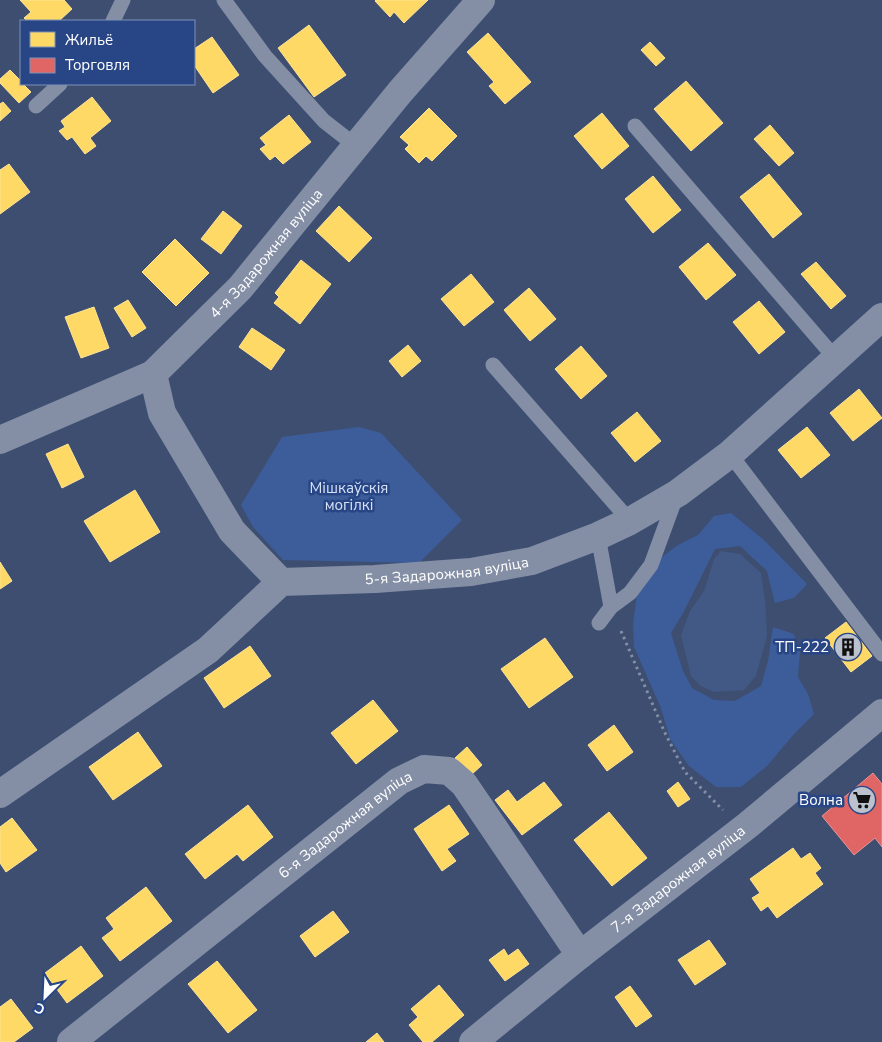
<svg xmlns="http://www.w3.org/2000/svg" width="882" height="1042" font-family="'Nunito Sans',sans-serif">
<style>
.green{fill:#3d5d9a}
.water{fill:#425885}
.homes{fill:#ffd966;stroke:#ffe494}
.shops{fill:#e06666;stroke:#e99494}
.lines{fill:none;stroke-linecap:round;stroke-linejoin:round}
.path{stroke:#848fa6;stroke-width:3;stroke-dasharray:2.5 4;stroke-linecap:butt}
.service{stroke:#848fa6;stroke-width:15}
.minor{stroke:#848fa6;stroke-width:28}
.labels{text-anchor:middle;stroke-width:5;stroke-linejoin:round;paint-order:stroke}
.street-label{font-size:15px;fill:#fff;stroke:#284685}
.park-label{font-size:15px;fill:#d6e1f6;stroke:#284685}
.poi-label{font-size:15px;fill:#fff;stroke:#284685;text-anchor:end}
</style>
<rect width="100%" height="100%" fill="#3d4e70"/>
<!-- green -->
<g class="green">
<path d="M359 427 381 433 462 520 419 563 283 560 253 527 241 505 282 437Z"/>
<path d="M731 513 764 540 807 584 794 598 775 603 767 571 740 546 715 549 683 613 671 633 683 671 692 688 714 700 735 701 761 686 768 661 773 627 794 634 800 652 798 677 808 694 814 714 794 734 767 766 741 787H716L689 766 670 739 661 708 634 647 633 624 637 594 645 580 662 557 678 545 698 535 714 516Z"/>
</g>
<!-- water -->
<path class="water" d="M721 551 740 554 761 573 765 600 767 636 756 676 744 690 714 692 701 686 691 676 681 635 690 611 704 591 714 559Z"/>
<!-- homes -->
<g class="homes">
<path d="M20 0H64L72 9 59 21H27L24 18 31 12Z"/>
<path d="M376 0H428L404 23 394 12 390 17 375 1Z"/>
<path d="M309 25 346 75 314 97 278 48Z"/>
<path d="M488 33 531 82 505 104 489 86 494 82 467 52Z"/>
<path d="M212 37 239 75 213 93 194 65V49Z"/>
<path d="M650 42 665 58 656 66 641 50Z"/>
<path d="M10 70 21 81V84H23L31 92 19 103 0 83V79Z"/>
<path d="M686 81 723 123 691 151 654 109Z"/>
<path d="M92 97 111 121 90 138 96 146 85 154 72 137 67 140 59 131 65 127 61 121Z"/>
<path d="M3 102 11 111 0 121V104Z"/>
<path d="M429 108 457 136 432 161 426 156 419 163 405 149 409 145 400 137Z"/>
<path d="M602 113 629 146 602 169 574 136Z"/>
<path d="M289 115 311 142 283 164 275 156 270 160 260 149 266 145 260 138Z"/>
<path d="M770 125 794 153 779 166 754 139Z"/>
<path d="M9 164 30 192 0 214V170Z"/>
<path d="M769 174 802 214 773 238 740 197Z"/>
<path d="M653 176 681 210 653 233 625 199Z"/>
<path d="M339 206 372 238 349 262 316 231Z"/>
<path d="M223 211 242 226 221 254 201 239Z"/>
<path d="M175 239 209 273 176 306 142 272Z"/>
<path d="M708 243 736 275 706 300 679 267Z"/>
<path d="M301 260 331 284 300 324 274 303 279 297 275 293Z"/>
<path d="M816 262 846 296 831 309 801 274Z"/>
<path d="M471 274 494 302 464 326 441 299Z"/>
<path d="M529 288 556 319 530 341 504 310Z"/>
<path d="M128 300 146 328 132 337 114 308Z"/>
<path d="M759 301 785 332 759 354 733 322Z"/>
<path d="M94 307 109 348 81 358 65 317Z"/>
<path d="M252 328 285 350 271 370 239 347Z"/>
<path d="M408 345 421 361 402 377 389 361Z"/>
<path d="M581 346 607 376 581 399 555 369Z"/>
<path d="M859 389 882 418 853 441 830 413Z"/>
<path d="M637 412 661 441 635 462 611 433Z"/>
<path d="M807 427 830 455 801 478 778 450Z"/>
<path d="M68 444 84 477 62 488 46 454Z"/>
<path d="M135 490 160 532 110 562 84 521Z"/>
<path d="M0 562 12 581 0 589Z"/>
<path d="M846 622 872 656 851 672 825 638Z"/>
<path d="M545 638 573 677 529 708 501 669Z"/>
<path d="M250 646 271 676 224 708 204 678Z"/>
<path d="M373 700 398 731 356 764 331 733Z"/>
<path d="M614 725 633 752 607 771 588 745Z"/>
<path d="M138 732 162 766 113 800 89 767Z"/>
<path d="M467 747 482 765 471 775 455 758Z"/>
<path d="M544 782 562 805 522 835 495 800 508 790 517 802Z"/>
<path d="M678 782 690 799 678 807 667 791Z"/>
<path d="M248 805 273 837 243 861 237 854 205 879 185 854Z"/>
<path d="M449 805 469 834 447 849 456 861 442 871 414 829Z"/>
<path d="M609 812 647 858 612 886 574 840Z"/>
<path d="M12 818 37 850 6 872 0 863V827Z"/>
<path d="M793 848 801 859 810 853 821 868 815 873 823 884 777 918 768 906 761 911 752 898 760 893 750 879Z"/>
<path d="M146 887 172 921 120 961 102 938 114 929 106 918Z"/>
<path d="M333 911 349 932 315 957 300 936Z"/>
<path d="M709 940 726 964 695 985 678 960Z"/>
<path d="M81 946 103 976 67 1003 45 973Z"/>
<path d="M504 949 508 956 518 949 529 964 505 981 489 960Z"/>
<path d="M217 961 257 1010 228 1033 188 984Z"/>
<path d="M439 985 464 1015 432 1042H423L409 1025 418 1017 411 1009Z"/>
<path d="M630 986 652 1016 636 1027 615 997Z"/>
<path d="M11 999 33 1028 14 1042H0V1007Z"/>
<path d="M377 1033 384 1042H366Z"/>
</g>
<!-- shops -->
<path class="shops" d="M873 773 882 784V847L875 838 854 855 822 816Z"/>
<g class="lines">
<!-- path -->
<path class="path" d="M621 631 665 733 685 772 723 810"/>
<!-- service -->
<g class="service">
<path d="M224 0 265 56 324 121 356 146"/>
<path d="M113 21 123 0"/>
<path d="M36 106 60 84"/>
<path d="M635 126 836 359"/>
<path d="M493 365 630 521"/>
<path d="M730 454 882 654"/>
<path d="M598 536 611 607"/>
<path d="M599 623 611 607 630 593 651 565 677 494"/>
</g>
<!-- minor -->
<g class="minor">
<path d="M153 374 162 413 232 531 281 582"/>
<path id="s1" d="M0 440 153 374 240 288 400 92 481 0"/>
<path id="s2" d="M0 794 208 650 281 582 375 579 471 572 532 561 598 536 630 521 678 493 730 454 882 317"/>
<path id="s3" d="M71 1042 399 781 424 769 449 771 464 784 580 955"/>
<path id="s4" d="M473 1042 580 955 748 825 882 713"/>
</g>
</g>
<!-- icons -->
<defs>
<g id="building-disc" transform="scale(1.4375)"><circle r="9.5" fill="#bbc1cd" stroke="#284685"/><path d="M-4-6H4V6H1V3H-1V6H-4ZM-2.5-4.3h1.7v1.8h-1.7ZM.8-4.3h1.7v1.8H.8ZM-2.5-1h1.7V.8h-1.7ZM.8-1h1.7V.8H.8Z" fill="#111"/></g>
<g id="supermarket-disc" transform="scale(1.4375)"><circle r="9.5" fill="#bbc1cd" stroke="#284685"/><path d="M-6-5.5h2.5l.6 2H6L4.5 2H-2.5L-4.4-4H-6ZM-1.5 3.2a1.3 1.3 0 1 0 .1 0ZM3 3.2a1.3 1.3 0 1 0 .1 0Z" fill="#111"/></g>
</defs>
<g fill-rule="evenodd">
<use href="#building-disc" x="848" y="647"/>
<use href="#supermarket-disc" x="862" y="800"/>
</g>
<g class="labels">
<!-- street labels -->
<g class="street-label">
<text dy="5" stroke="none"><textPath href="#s1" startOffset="332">4-я Задарожная вуліца</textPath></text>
<text dy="5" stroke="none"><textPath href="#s2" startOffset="519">5-я Задарожная вуліца</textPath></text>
<text dy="5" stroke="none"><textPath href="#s3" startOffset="350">6-я Задарожная вуліца</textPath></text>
<text dy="5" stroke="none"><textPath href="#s4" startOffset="262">7-я Задарожная вуліца</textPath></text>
</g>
<!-- park labels -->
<g class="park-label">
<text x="349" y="493">Мішкаўскія<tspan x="349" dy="17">могілкі</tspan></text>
</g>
<!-- poi labels -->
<g class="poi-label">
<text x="829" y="652">ТП-222</text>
<text x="843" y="805">Волна</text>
</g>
</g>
<!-- legend -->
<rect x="20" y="20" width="175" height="65" fill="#284685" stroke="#7e90b6"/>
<rect x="30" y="32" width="25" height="15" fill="#ffd966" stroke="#7e90b6"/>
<text x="65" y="45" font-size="15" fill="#ffffff">Жильё</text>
<rect x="30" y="58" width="25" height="15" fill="#e06666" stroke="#7e90b6"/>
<text x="65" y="70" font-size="15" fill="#ffffff">Торговля</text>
<!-- north arrow -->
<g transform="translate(45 997) rotate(204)" stroke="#284685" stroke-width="4" paint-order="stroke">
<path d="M0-4L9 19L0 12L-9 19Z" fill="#ffffff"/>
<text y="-8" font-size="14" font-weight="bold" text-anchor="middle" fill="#ffffff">С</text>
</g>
</svg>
